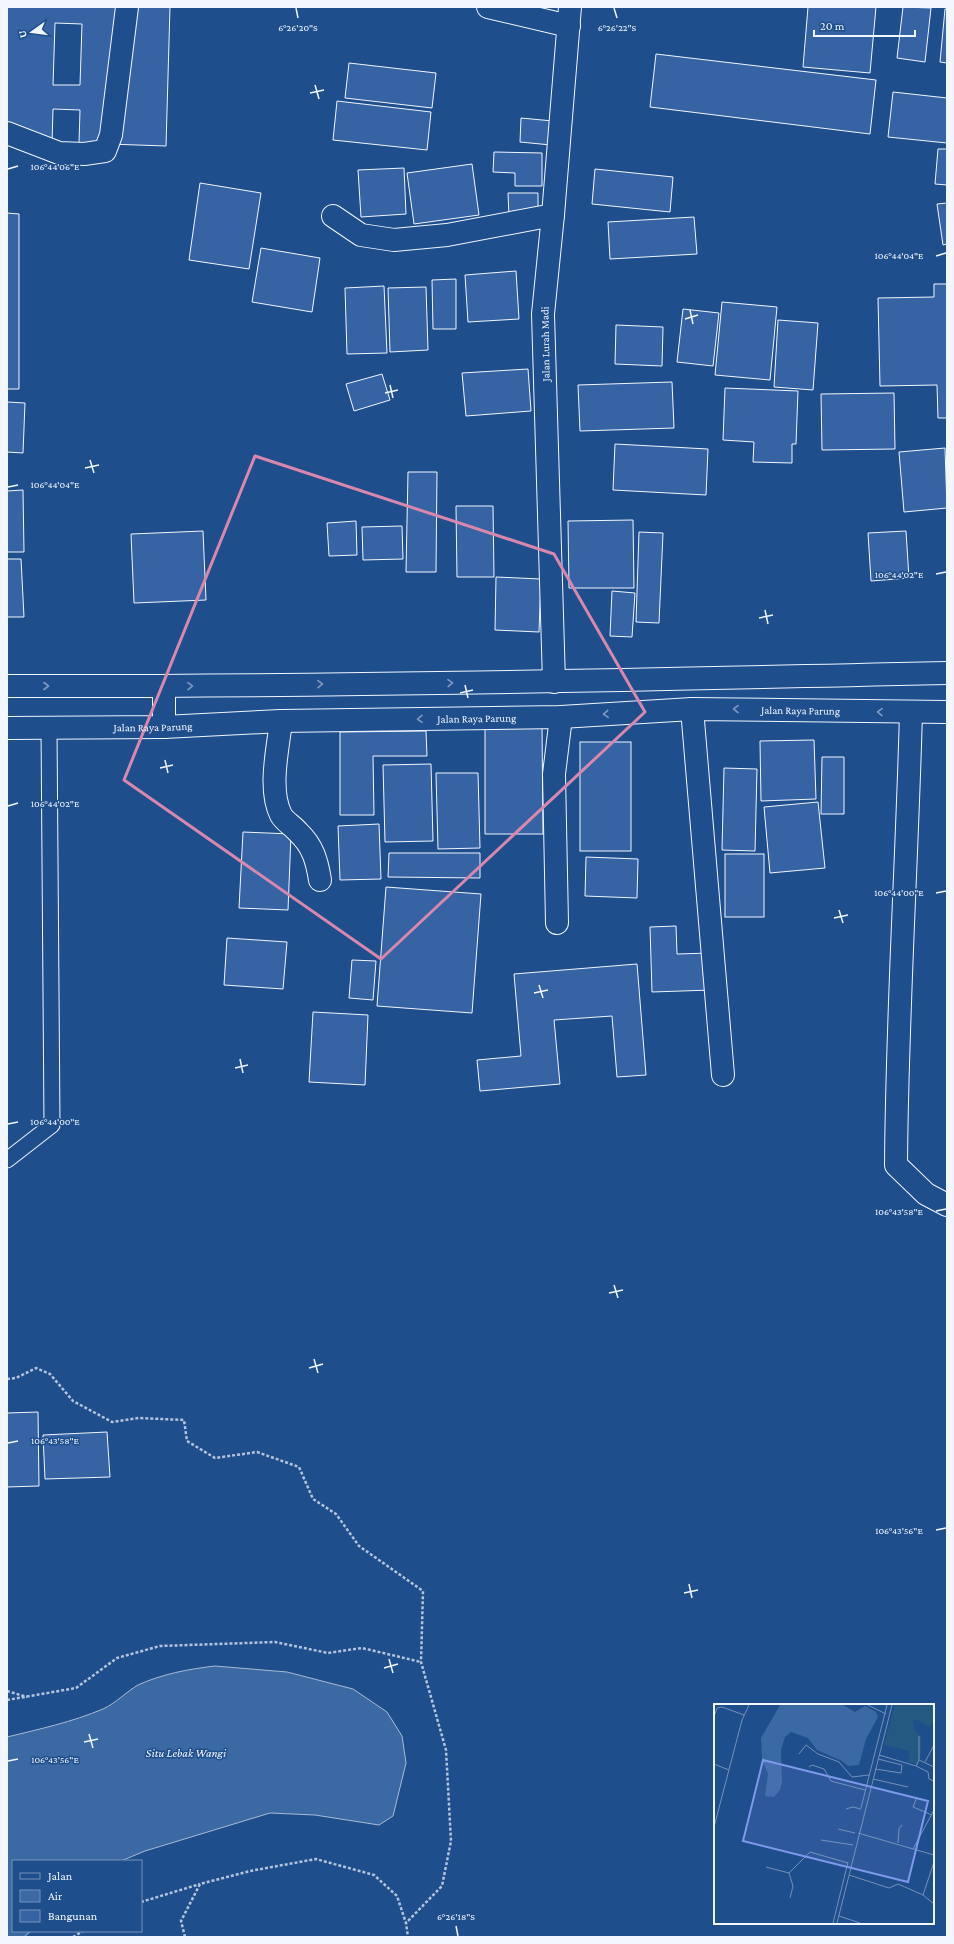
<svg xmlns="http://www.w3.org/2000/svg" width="954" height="1944" font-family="'Crimson Pro',serif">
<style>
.water{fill:#3b69a3;stroke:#a8bbd7}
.building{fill:#3563a3;stroke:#f2f6ff;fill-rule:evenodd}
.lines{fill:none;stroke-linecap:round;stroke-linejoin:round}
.lane-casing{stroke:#f2f6ff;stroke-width:17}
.street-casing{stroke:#f2f6ff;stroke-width:24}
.highway-casing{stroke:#f2f6ff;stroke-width:24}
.path{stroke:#b3c4dc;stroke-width:2.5;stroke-dasharray:3 2;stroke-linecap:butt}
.lane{stroke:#1f4e8c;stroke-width:15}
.street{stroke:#1f4e8c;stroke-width:22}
.highway{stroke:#1f4e8c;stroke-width:22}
.oneway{stroke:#7e9ac0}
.marked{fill:none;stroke:#da87ad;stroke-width:3;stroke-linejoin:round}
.ticks{fill:none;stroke:#f2f6ff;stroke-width:1.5}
.labels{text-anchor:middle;stroke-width:3;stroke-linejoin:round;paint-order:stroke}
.street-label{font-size:11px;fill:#f2f6ff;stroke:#1f4e8c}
.water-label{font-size:12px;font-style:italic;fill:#f2f6ff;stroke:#1f4e8c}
.inset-road{fill:none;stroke:#7391ba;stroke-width:1}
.view{fill:#7d9aea;fill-opacity:0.15;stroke:#7d9aea;stroke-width:2}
.inset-edge{fill:none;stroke:#f2f6ff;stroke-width:2}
.ticks-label{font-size:10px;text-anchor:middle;fill:#f2f6ff;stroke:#1f4e8c;stroke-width:3;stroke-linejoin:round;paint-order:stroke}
</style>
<rect width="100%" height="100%" fill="#1f4e8c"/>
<!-- water -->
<path class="water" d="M215 1666 287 1672 353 1689 387 1712 402 1736 406 1763 393 1816 379 1825 315 1815 270 1813 145 1851 121 1861H13V1931H31L24 1937H7V1737C40 1729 72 1722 103 1709 116 1703 126 1692 138 1685 162 1674 189 1669 215 1666Z"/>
<!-- building -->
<g class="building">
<path d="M7 7H170L166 146 79 143 80 110 53 109 52 143 7 141ZM55 23 82 24 80 85H53Z"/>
<path d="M808 7H876L870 73 803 67Z"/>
<path d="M903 7 931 8 925 62 897 58Z"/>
<path d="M945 9H947V63L940 62Z"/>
<path d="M656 54 876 80 870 134 650 107Z"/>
<path d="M349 63 436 73 432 108 345 98Z"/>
<path d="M893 92 947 98V143L888 137Z"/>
<path d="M337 101 431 112 427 150 333 140Z"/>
<path d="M521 118 553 121 551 145 520 142Z"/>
<path d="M938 149H947V185L935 184Z"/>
<path d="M494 152 542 153V186H515V173L493 172Z"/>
<path d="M472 164 479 215 414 224 407 173Z"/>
<path d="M404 168 406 214 361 217 358 170Z"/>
<path d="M595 169 673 177 670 212 592 204Z"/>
<path d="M200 183 261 193 249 269 189 260Z"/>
<path d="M508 193H538V217H509Z"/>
<path d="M947 203V244L943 245 937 204Z"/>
<path d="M7 213 19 214V389H7Z"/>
<path d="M694 217 697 254 610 259 608 222Z"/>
<path d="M261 248 320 258 312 312 252 302Z"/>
<path d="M516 271 519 319 468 322 465 275Z"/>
<path d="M456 279V329H433L432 280Z"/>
<path d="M934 284H947V418H938L937 385 880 386 878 298 934 297Z"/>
<path d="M384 286 387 353 347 354 345 288Z"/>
<path d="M426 287 428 350 390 352 388 288Z"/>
<path d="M722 302 777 307 770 380 715 375Z"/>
<path d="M683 309 719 313 713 366 677 362Z"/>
<path d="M778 320 818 323 813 390 774 387Z"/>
<path d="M616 325 663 327 662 366 615 364Z"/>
<path d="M528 369 531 411 466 416 462 373Z"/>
<path d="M382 374 390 400 354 411 346 384Z"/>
<path d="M672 382 674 428 580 431 578 385Z"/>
<path d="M725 388 798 391 796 444H792V463L753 462 754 442 723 440Z"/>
<path d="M894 393 895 449 822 450 821 394Z"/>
<path d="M7 402 25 403 23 453 7 452Z"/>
<path d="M615 444 708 449 706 495 613 490Z"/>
<path d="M945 448 947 508 904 512 899 452Z"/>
<path d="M408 472H437L436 572H406Z"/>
<path d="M23 490 24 552H7V491Z"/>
<path d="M456 506H493L494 577H457Z"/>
<path d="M633 520 634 588H569L568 521Z"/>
<path d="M356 521 357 555 329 556 327 523Z"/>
<path d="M402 526 403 559 363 560 362 527Z"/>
<path d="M203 531 206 600 134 603 131 534Z"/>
<path d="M906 531 909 578 871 581 868 533Z"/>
<path d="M639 532 663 533 659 623 636 622Z"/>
<path d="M7 559H21L24 617H7Z"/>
<path d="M496 577 541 579 539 632 495 630Z"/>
<path d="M612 591 635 593 632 637 610 636Z"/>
<path d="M485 727H542L543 834H485Z"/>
<path d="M426 731 427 756H373L374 815H340V732Z"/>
<path d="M814 740 816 799 761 801 760 741Z"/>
<rect x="580" y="742" width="51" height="109"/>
<path d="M822 757H844V814H821Z"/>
<path d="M431 764 433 841 385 842 383 765Z"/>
<path d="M724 768 757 769 755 851 722 850Z"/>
<path d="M436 773H478L480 848 438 849Z"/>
<path d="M818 802 825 868 770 873 764 807Z"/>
<path d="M379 824 381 879 340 880 338 826Z"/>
<path d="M243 832 291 834 288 910 239 908Z"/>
<path d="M389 853H480V878L388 877Z"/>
<rect x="725" y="854" width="39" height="63"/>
<path d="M586 857 638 859 637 898 585 896Z"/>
<path d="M386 887 481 894 472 1013 377 1006Z"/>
<path d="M676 926 677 954 710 953 711 990 652 992 650 927Z"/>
<path d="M227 938 287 942 283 989 224 985Z"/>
<path d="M352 960 376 961 373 1000 349 998Z"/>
<path d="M637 964 646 1075 617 1077 612 1016 554 1020 560 1084 480 1091 477 1060 521 1056 514 974Z"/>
<path d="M313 1012 368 1015 365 1085 309 1082Z"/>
<path d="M38 1412 39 1486 7 1487V1413Z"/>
<path d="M107 1432 110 1477 45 1479 43 1435Z"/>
</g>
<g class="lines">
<!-- lane casing -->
<g class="lane-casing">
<path id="lane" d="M7 1160 52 1125 49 728"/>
</g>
<!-- street casing -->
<g class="street-casing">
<g id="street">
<path d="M488 7 569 26"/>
<path d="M7 133 59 153 84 154 105 151 111 135 127 7"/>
<path d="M333 216 361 235 394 240 447 235 553 215"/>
<path d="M554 682 543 314 553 215 570 7"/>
<path d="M692 709 723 1075"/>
<path d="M911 712C907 863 897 1014 896 1165L926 1194 947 1205"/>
<path d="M281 721C278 749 268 789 281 815 284 821 293 826 298 832 313 846 317 861 320 880"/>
<path d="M557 923 554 774 561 717"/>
</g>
</g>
<!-- highway casing -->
<g class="highway-casing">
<g id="highway">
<path d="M7 686C320 687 634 680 947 673"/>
<path d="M164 686V727"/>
<path id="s1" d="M7 728 164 727 281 721 561 717 692 709 947 712"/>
</g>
</g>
<!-- path -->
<g class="path">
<path d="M7 1379 16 1378 36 1368 50 1374 73 1401 112 1422 139 1418 184 1420 187 1441 215 1458 257 1452 299 1467 313 1499 336 1514 359 1546 423 1591 421 1662 446 1750 451 1841 442 1886 406 1923"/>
<path d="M7 1691 27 1697"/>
<path d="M7 1700 76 1688 117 1658 160 1646 275 1642 328 1653 362 1648 421 1662"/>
<path d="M141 1902 200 1884"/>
<path d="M73 1937 83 1931"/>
<path d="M185 1937 181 1921 200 1884 250 1871 316 1859 374 1875 397 1896 406 1923 408 1937"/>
</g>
<!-- lane -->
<use href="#lane" class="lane"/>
<!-- street -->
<use href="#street" class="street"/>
<!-- highway -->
<use href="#highway" class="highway"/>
</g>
<!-- one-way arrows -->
<defs><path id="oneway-chevron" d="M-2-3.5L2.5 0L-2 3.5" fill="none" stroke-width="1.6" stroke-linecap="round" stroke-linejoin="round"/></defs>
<g class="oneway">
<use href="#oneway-chevron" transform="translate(450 683) rotate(-1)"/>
<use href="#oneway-chevron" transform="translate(320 684) rotate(-1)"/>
<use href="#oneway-chevron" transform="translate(46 686)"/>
<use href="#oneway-chevron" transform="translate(190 686) rotate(-1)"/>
<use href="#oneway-chevron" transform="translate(736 709) rotate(-179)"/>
<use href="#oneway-chevron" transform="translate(880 712) rotate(-179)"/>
<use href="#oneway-chevron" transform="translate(606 714) rotate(177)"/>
<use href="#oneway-chevron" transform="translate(420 719) rotate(179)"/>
</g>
<!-- marked area -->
<path class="marked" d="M255 456 554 554 645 712 381 959 124 780Z"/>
<!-- ticks -->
<path class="ticks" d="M296 8 298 18M614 8 617 18M315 85 319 99M310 93 324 90M8 169 18 166M936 256 946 253M690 310 693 324M685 319 698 315M390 385 393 398M385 393 398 390M90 460 94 473M85 468 99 465M8 487 18 485M936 574 946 572M765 610 768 624M759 618 773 615M465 685 468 698M460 693 473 690M165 760 168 773M160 768 173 765M8 806 18 803M936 893 946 891M839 910 843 923M834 918 848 915M539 985 543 998M534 993 548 990M240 1059 243 1073M235 1068 248 1065M8 1124 18 1122M936 1211 946 1209M614 1285 618 1298M609 1293 623 1290M314 1359 318 1373M309 1368 323 1364M8 1443 18 1441M936 1530 946 1528M689 1584 692 1598M684 1593 698 1590M389 1659 393 1673M384 1668 398 1664M89 1734 93 1748M84 1742 98 1739M8 1761 18 1759M456 1926 458 1936"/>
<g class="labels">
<!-- street labels -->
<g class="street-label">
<text transform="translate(545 344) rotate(-91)" y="4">Jalan Lurah Madi</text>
<text dy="4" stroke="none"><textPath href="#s1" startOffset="794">Jalan Raya Parung</textPath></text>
<text dy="4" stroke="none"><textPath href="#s1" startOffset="470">Jalan Raya Parung</textPath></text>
<text dy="4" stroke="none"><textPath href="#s1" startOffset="146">Jalan Raya Parung</textPath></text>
</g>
<!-- water labels -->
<g class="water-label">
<text x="186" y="1757">Situ Lebak Wangi</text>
</g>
</g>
<!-- overview -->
<g transform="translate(714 1704)">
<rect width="220" height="220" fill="#1f4e8c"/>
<path d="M181 1H220V18L215 23 203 16H199L200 26 207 32V48L203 60 194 58 196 47 170 41Z" fill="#245a82"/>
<path d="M66 1H129L141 8 151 2 162 8 164 13 152 35 145 61 134 62 128 57 103 46 94 34 77 28 71 33 67 46 68 78 66 86 60 93 51 92 54 70 48 56 47 34Z" fill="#3b69a3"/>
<path class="inset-road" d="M154 1 172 10M0 13 3 4 8 3 30 11M85 50 92 41 104 50 125 58 138 73 155 71M165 51 202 62 205 56V32M205 56 220 63M211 58 220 41M0 60 15 66M202 62 214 68 215 75 220 77M95 63 98 61 110 65 117 77 151 86M161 65 187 69 188 61 164 55M159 75 194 83M203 93 199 103 218 111M147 104 173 1M132 105 139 103 147 105M0 123 28 16 35 1M124 125 141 129M144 129 220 151M107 136 139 141M184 139 185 125 188 121M199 145 220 106M52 163 75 169 96 148 134 159M75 169 79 182 76 194M135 171 175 184 184 180 209 191 220 200M209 191 220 158M125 212 146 219M119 219 134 158M123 219 178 1"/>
<path class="view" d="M49 56 214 97 194 178 29 137Z"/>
<rect width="220" height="220" class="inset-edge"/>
</g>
<g class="ticks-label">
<text x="617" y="31">6°26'22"S</text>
<text x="298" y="31">6°26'20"S</text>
<text x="55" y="170">106°44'06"E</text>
<text x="899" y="259">106°44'04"E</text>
<text x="55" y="488">106°44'04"E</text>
<text x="899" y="578">106°44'02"E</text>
<text x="55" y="807">106°44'02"E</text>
<text x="899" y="896">106°44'00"E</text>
<text x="55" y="1125">106°44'00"E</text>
<text x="899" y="1215">106°43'58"E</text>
<text x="55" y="1444">106°43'58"E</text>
<text x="899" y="1534">106°43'56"E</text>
<text x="55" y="1763">106°43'56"E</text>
<text x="456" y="1920">6°26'18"S</text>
</g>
<!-- border -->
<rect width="954" height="1944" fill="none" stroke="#f2f6ff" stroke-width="16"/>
<!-- legend -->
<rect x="12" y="1860" width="130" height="72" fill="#1f4e8c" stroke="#7391ba"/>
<rect x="20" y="1873" width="20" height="6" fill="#1f4e8c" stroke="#7391ba"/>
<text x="48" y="1880" font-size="12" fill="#f2f6ff">Jalan</text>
<rect x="20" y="1890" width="20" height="12" fill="#3b69a3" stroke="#7391ba"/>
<text x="48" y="1900" font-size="12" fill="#f2f6ff">Air</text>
<rect x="20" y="1910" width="20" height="12" fill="#3563a3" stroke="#7391ba"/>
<text x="48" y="1920" font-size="12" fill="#f2f6ff">Bangunan</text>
<!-- north arrow -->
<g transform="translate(32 32) rotate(256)" stroke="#1f4e8c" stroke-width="3" paint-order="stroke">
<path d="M0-3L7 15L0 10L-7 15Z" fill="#f2f6ff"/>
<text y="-6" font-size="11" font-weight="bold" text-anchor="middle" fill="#f2f6ff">U</text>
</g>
<!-- scale -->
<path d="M814 30v6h101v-6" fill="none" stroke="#f2f6ff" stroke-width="2"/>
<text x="820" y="30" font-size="12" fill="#f2f6ff" stroke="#1f4e8c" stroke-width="3" paint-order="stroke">20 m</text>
</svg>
